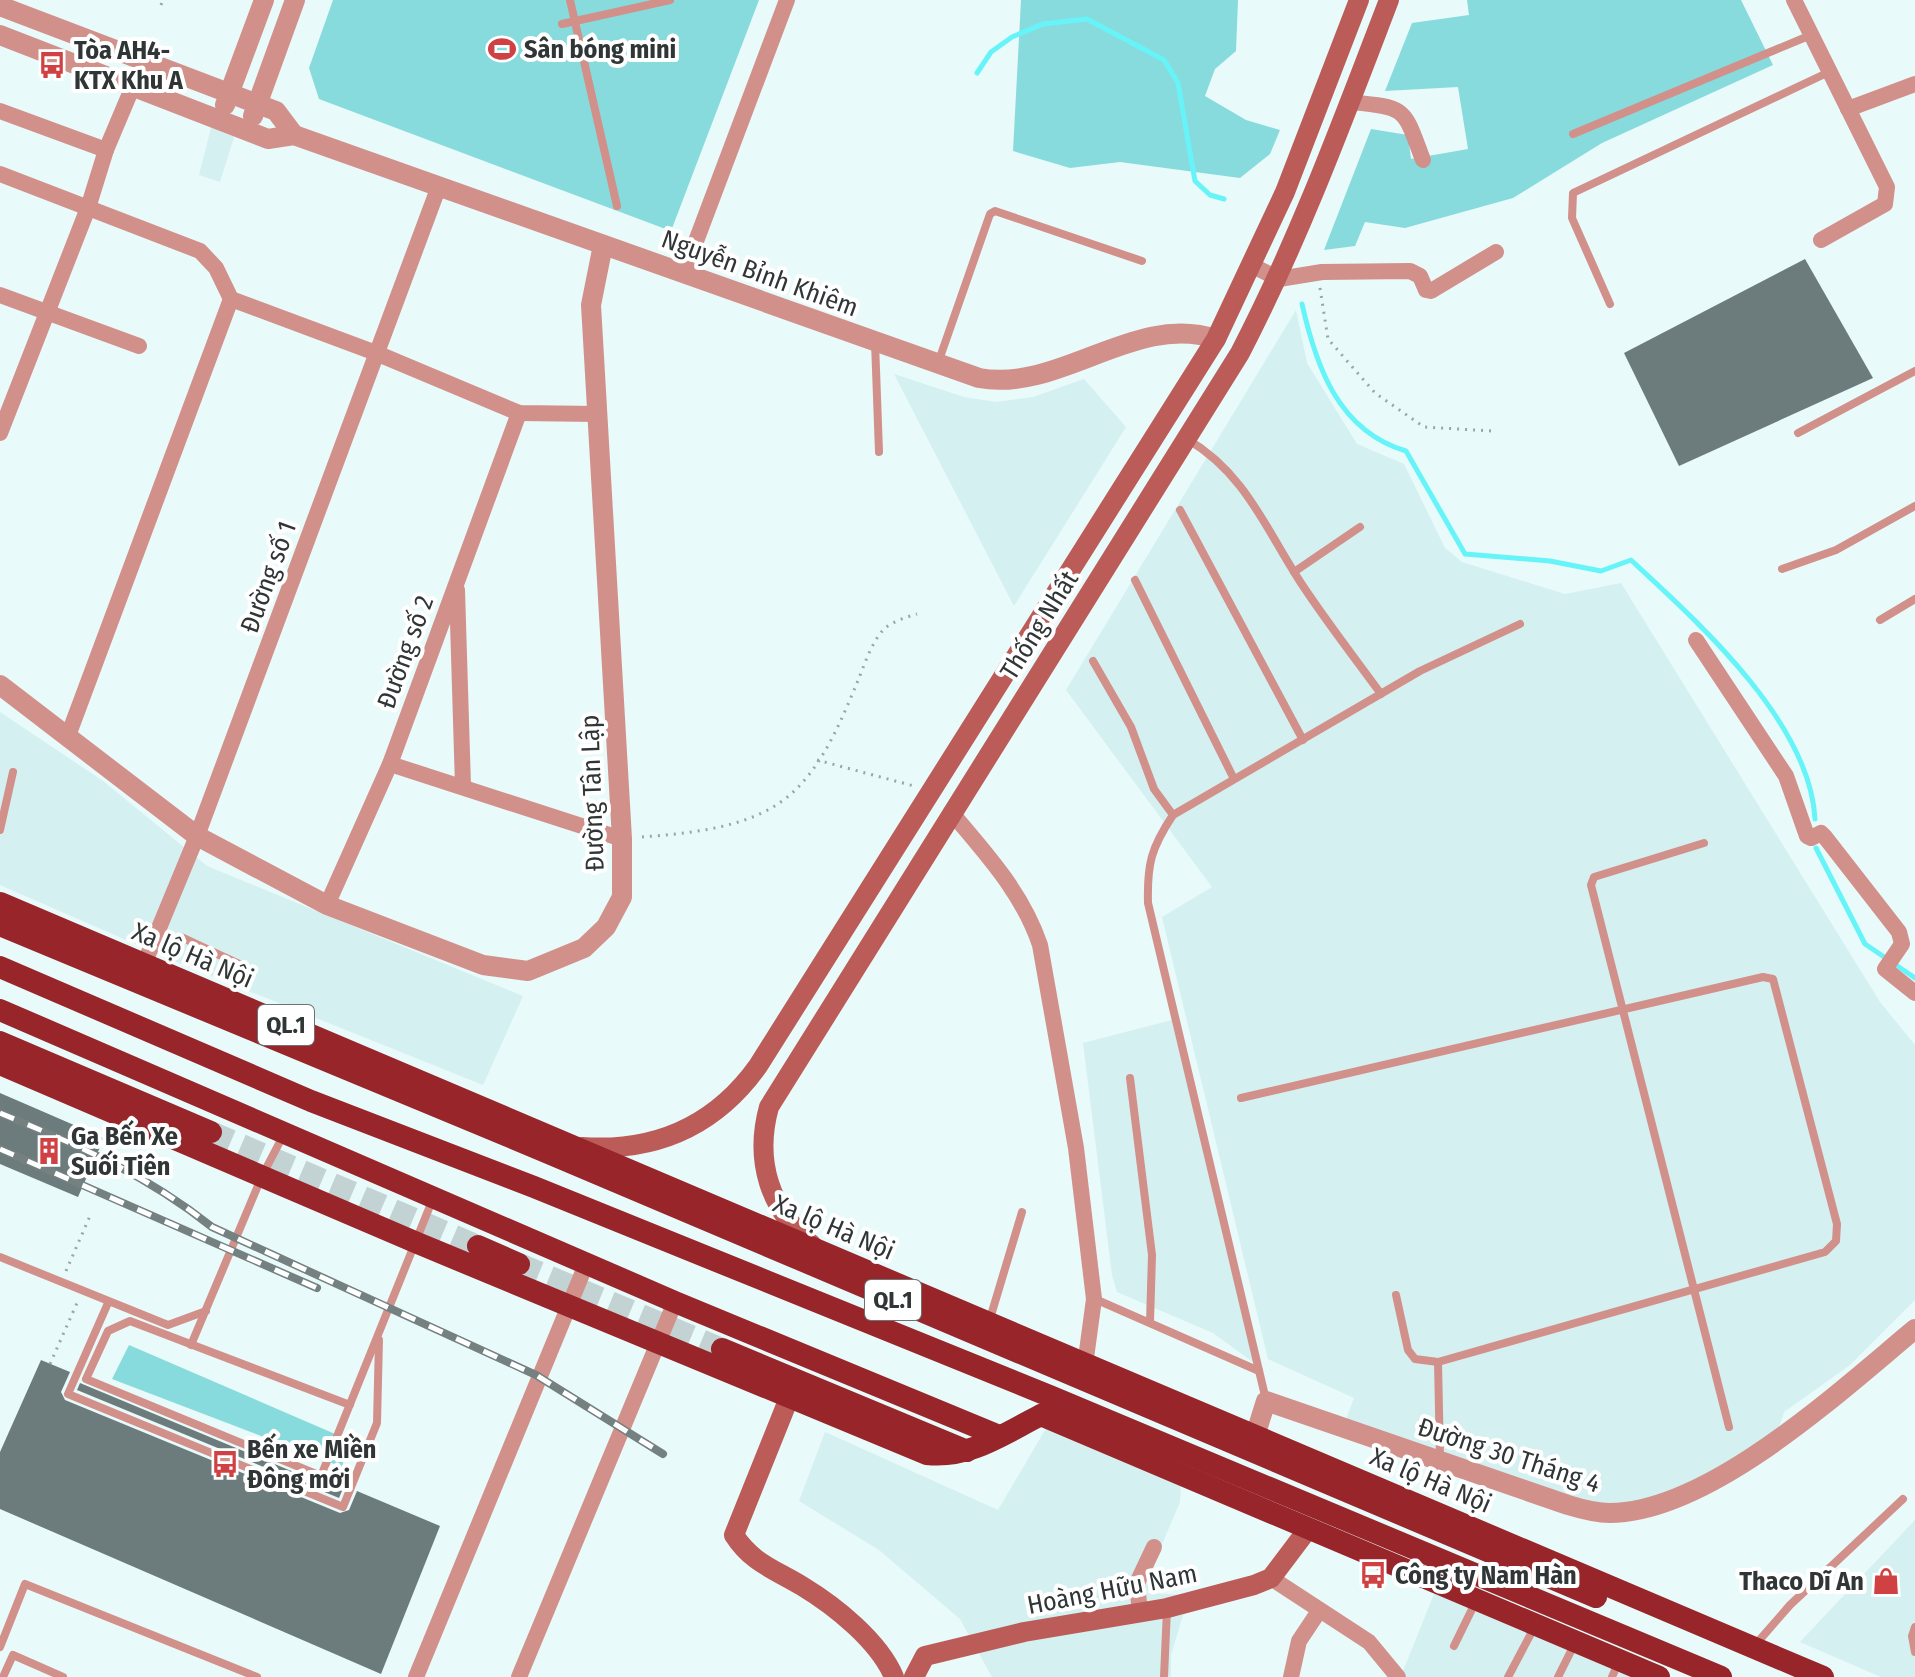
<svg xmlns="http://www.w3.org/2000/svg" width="1915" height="1677" font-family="'Fira Sans Condensed',sans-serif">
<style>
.built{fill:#d5f0f1}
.green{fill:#87dbdd}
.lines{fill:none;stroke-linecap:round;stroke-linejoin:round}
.stream{stroke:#67f4f9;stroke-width:5}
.building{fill:#6c7c7c}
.trunk-tunnel{stroke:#c3d3d3;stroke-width:22;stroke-dasharray:22 11;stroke-linecap:butt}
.path{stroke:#99a6a6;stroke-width:3;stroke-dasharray:2 6;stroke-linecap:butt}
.service{stroke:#d2908b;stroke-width:8}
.minor{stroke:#d2908b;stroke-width:16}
.tertiary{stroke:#d2908b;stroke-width:20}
.secondary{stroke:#bb5c59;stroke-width:20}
.trunk{stroke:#97252a;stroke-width:22}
.rail-casing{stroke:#758080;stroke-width:8}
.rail{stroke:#fff;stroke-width:5;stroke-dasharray:15;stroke-linecap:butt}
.labels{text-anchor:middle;stroke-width:8;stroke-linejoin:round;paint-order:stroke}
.shield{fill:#fff;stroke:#6e7272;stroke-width:2}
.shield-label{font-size:24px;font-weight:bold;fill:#303636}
.poi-label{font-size:26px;font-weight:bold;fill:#303636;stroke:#fff;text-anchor:start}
.street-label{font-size:26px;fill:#303636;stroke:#fff}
</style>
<rect width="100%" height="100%" fill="#e8fafa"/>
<!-- built -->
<g class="built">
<path d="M213 120 235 134 220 182 199 175Z"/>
<path d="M1296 310 1307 363 1357 444 1404 464 1445 548 1462 562 1565 594 1621 583 1880 1002 1915 1045V1300L1850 1365 1784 1412 1778 1430 1704 1479 1657 1499 1618 1506 1579 1502 1345 1422 1354 1398 1268 1359 1162 917 1212 887 1066 690Z"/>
<path d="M894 374 964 397 996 402 1033 397 1084 379 1126 427 1014 606Z"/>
<path d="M0 712 103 781 207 866 523 996 483 1085 179 963 0 885Z"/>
<path d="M1172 1020 1257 1365 1213 1333 1117 1292 1112 1275 1083 1043Z"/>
<path d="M1048 1425 1181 1485 1180 1502 1148 1577V1593L1189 1595 1171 1655V1677H992L960 1619 879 1550 799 1501 825 1432 998 1510Z"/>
<path d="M1915 1520V1677H1881L1800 1642Z"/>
<path d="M1436 1589 1638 1677H1404L1403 1671Z"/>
</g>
<!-- green -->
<g class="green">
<path d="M333 0H759L671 231 319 99 309 68Z"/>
<path d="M1021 0H1238L1236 51 1215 69 1205 96 1246 120 1280 130 1270 154 1240 178 1120 162 1070 168 1013 151Z"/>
<path d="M1467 0H1741L1773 65 1602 143 1513 198 1405 228 1365 222 1355 246 1324 250 1371 129 1408 135 1411 159 1468 149 1458 87 1385 91 1412 23 1469 15Z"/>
<path d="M129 1345 349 1440 342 1467 112 1379Z"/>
</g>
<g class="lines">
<!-- stream -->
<g class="stream">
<path d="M977 73 991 52 1012 37 1043 24 1087 19 1164 60 1178 83 1195 181 1210 195 1224 199"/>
<path d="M1302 304C1316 366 1338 431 1406 451L1465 554 1550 561 1601 571 1631 560C1698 622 1810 722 1815 819"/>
<path d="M1816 848 1865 944 1915 978"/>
</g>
</g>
<!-- building -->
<g class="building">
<path d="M1805 259 1873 378 1679 466 1624 353Z"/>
<path d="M0 1093 104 1138 78 1197 0 1164Z"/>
<path d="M41 1360 70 1372 61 1392 65 1400 340 1513 349 1510 357 1491 440 1526 381 1674 0 1509V1452Z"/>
<path d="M80 1383 318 1482 327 1479 344 1486 339 1498 77 1390Z"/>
</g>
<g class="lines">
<!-- trunk-tunnel -->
<g class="trunk-tunnel">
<path d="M211 1132 478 1246"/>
<path d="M519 1264 722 1349"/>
</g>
<!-- path -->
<g class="path">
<path d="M161 5 163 0"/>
<path d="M1320 288 1328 339 1375 393 1424 427 1492 431"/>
<path d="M817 760 914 786"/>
<path d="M642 837C691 833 754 828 792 793 823 765 841 721 857 683 864 666 871 643 884 629 893 621 907 617 917 614"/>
<path d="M66 1271 90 1216"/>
<path d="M50 1364 77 1303"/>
</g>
<!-- service -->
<g class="service">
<path d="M570 0 617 206"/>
<path d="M562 24 670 0"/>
<path d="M1573 134 1811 35"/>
<path d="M1610 304 1572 218 1573 193 1829 72"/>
<path d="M875 342 879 452"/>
<path d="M938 363 990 214 995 211 1142 261"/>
<path d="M1798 433 1915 371"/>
<path d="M1187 439C1246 474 1265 528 1301 583 1326 621 1354 657 1381 694"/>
<path d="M1180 510 1303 740"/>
<path d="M1782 569 1836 550 1915 506"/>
<path d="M1294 572 1360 527"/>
<path d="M1135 580 1234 779"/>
<path d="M1880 620 1915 599"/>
<path d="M1093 661 1131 727 1154 789 1173 815"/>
<path d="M0 830 13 772"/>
<path d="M1704 843 1594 877 1591 885 1729 1427"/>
<path d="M165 971 181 937 239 964"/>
<path d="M1130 1078 1152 1255 1150 1322"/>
<path d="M1241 1098 1763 977 1773 979 1837 1224 1836 1241 1825 1252 1438 1362 1440 1459"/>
<path d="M0 1257 168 1325 206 1311"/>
<path d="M1396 1295 1408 1350 1415 1359 1438 1362"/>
<path d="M1095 1299 1259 1371"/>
<path d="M108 1303 68 1394 343 1507 377 1423 379 1340"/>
<path d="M989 1322 1022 1212"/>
<path d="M191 1345 262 1176 284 1134"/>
<path d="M1266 1400 1148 903C1147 864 1151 848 1173 815L1420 671 1520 624"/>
<path d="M350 1405 130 1321 108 1331 86 1379 321 1476 432 1201"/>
<path d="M1915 1627 1912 1636 1915 1652"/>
<path d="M1756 1644 1790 1605 1903 1499"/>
<path d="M1454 1646 1476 1601"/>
<path d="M0 1647 25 1584 257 1677"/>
<path d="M3 1677 13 1655 63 1677"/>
<path d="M1164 1677 1167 1609"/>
<path d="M1508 1677 1535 1626"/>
<path d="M1558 1677 1575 1643"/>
<path d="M1612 1677 1619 1661"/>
</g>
<!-- minor -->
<g class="minor">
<path d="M1794 0 1887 187 1885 204 1821 240"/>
<path d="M1350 102C1408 108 1403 107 1423 160"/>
<path d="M1848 109 1915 84"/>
<path d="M0 111 106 150"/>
<path d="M0 174 200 251 216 268 231 299 376 353 519 413 597 414"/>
<path d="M1253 266 1279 279 1322 272 1410 271 1420 276 1426 290 1431 291 1496 252"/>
<path d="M684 273 787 0"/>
<path d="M0 295 139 346"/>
<path d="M0 433 88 208 106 150 133 86"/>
<path d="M457 590 463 786"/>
<path d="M1696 640 1786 776 1807 836 1811 838 1821 833 1825 837 1899 932 1902 944 1885 969 1915 993"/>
<path d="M68 736 231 299"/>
<path d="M390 764 622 839"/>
<path d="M951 812C987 855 1022 892 1040 945L1076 1148 1094 1299 1084 1373"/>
<path d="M327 905 390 764 519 413"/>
<path d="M140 974 197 836 439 186"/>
<path d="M1271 1578 1369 1642 1398 1677"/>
<path d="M1140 1613 1137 1583 1154 1547"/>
<path d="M416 1677 587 1262"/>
<path d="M519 1677 675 1302"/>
<path d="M1291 1677 1299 1641 1319 1611"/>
</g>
<!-- tertiary -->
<g class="tertiary">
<path d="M0 6 276 111 294 135"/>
<path d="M0 35 268 139 294 135 979 378C1060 393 1135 312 1216 339"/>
<path d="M225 105 264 0"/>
<path d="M253 116 295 0"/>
<path d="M0 685 197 836 327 905 483 965 528 971 584 948 606 927 622 897V839L591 305 603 245"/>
<path d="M1255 1436 1266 1401 1568 1505C1581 1509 1595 1513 1610 1513 1710 1512 1840 1391 1915 1329"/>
</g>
<!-- secondary -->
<g class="secondary">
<path d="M582 1147C655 1152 715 1126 758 1066L1216 339 1285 192 1359 0"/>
<path d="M812 1245C770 1210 754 1161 769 1107L1240 353C1299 239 1343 120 1389 0"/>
<path d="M789 1398 734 1535C752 1563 774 1569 802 1586 835 1606 879 1641 894 1677"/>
<path d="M914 1677 925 1656 1024 1632 1167 1608 1254 1585 1271 1578 1308 1529"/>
</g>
<!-- trunk -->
<g class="trunk">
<path d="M0 903 1823 1677"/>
<path d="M0 925 551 1154 1596 1597"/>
<path d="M0 967 311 1101 534 1187 1052 1397 1721 1677"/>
<path d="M0 1010 675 1302 999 1436"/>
<path d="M0 1042 211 1132"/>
<path d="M0 1064 415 1242 927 1454C969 1459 1005 1433 1041 1415"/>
<path d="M478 1246 519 1264"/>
<path d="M722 1349 967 1451"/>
<path d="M1041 1415 1659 1677"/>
</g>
<!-- rail casing -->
<g class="rail-casing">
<g id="rail">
<path d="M0 1113C79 1146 144 1173 212 1227L536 1375 663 1454"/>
<path d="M0 1149 317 1288"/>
</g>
</g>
<!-- rail -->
<use href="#rail" class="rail"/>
</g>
<!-- icons -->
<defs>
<g id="stadium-bare" transform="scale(2.16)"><path d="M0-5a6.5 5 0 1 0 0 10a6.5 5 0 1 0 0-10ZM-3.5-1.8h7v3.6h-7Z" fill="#d04143" stroke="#fff" stroke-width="2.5" paint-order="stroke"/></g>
<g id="bus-bare" transform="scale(2.16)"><path d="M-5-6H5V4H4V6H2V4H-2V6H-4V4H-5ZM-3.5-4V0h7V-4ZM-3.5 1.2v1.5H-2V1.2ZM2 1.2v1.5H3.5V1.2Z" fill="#d04143" stroke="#fff" stroke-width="2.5" paint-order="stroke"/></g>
<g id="building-bare" transform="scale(2.16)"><path d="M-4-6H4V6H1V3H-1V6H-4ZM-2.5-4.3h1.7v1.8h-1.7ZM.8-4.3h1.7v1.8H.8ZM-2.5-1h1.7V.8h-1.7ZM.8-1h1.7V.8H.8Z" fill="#d04143" stroke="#fff" stroke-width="2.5" paint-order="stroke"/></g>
<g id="shop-bare" transform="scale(2.16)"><path d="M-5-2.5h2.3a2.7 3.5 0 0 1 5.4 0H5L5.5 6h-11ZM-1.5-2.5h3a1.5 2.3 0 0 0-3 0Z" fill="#d04143" stroke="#fff" stroke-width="2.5" paint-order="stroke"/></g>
</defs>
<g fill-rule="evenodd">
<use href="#stadium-bare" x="502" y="49"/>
<use href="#bus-bare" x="52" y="65"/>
<use href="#building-bare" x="49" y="1151"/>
<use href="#bus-bare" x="225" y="1464"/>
<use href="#bus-bare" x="1373" y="1575"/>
<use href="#shop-bare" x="1886" y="1581"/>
</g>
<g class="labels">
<!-- shield labels -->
<g class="shield">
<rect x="258" y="1005" width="56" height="40" rx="6"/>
<rect x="865" y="1280" width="56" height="40" rx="6"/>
</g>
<g class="shield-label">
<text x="286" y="1033">QL.1</text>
<text x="893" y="1308">QL.1</text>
</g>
<!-- poi labels -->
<g class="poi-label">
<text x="524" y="58">Sân bóng mini</text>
<text x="74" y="59">Tòa AH4-<tspan x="74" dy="30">KTX Khu A</tspan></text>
<text x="71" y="1145">Ga Bến Xe<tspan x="71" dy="30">Suối Tiên</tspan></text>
<text x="247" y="1458">Bến xe Miền<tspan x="247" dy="30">Đông mới</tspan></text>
<text x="1395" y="1584">Công ty Nam Hàn</text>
<text x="1864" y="1590" text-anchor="end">Thaco Dĩ An</text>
</g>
<!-- street labels -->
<g class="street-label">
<text transform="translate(760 273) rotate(20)" y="9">Nguyễn Bỉnh Khiêm</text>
<text transform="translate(268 577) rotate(-70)" y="9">Đường số 1</text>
<text transform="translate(1039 625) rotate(-58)" y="9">Thống Nhất</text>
<text transform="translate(405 652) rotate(-70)" y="9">Đường số 2</text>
<text transform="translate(592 793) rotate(-92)" y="9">Đường Tân Lập</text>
<text transform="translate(193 955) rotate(23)" y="9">Xa lộ Hà Nội</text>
<text transform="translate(834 1227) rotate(23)" y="9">Xa lộ Hà Nội</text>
<text transform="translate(1509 1455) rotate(18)" y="9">Đường 30 Tháng 4</text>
<text transform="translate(1431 1480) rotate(23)" y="9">Xa lộ Hà Nội</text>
<text transform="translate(1112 1589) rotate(-11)" y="9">Hoàng Hữu Nam</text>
</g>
</g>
</svg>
